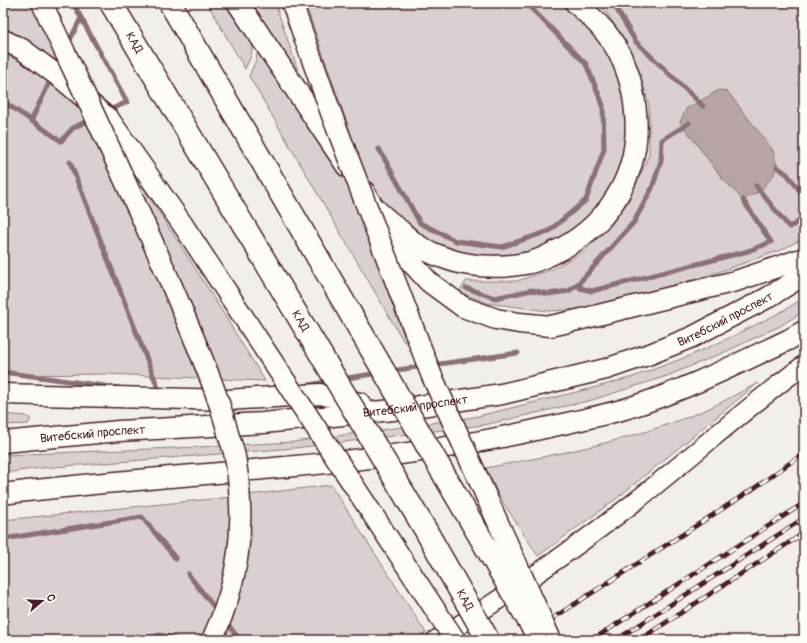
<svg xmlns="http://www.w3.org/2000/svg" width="807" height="643" font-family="Pangolin,sans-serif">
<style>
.green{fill:#d9d0cf;stroke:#92787d}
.water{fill:#b7a5a6;stroke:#8b6f75}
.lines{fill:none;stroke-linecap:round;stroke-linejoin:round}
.stream{stroke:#8b6f75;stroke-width:5}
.secondary-casing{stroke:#4a1f2b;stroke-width:21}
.primary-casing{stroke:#4a1f2b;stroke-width:23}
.trunk-casing{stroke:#4a1f2b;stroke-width:24}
.secondary{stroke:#fdfcf7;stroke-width:18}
.primary{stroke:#fdfcf7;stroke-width:20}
.trunk{stroke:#fdfcf7;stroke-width:21}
.rail-casing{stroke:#4a1f2b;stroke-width:4.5}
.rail{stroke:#fdfcf7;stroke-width:3;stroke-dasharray:9;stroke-linecap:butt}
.primary-bridge-casing{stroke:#4a1f2b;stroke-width:23;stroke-linecap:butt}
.motorway-bridge-casing{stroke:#4a1f2b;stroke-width:25;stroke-linecap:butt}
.primary-bridge{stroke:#fdfcf7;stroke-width:20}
.motorway-bridge{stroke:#fdfcf7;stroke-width:22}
.labels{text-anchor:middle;stroke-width:3;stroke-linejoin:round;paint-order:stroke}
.street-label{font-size:12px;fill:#4a1f2b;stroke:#fdfcf7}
</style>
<rect width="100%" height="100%" fill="#f2efeb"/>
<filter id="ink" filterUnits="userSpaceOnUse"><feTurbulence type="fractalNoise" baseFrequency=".025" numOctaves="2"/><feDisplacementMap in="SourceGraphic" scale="8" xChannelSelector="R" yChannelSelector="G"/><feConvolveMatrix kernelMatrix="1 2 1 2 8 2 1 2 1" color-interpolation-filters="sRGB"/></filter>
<g filter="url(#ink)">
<!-- green -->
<g class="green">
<path d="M3 3H31L59 62 3 26Z"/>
<path d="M207 3H227L253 41 251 56 245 69Z"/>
<path d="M247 3H275L305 91Z"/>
<path d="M305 3H566L599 34 618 67 630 122 621 172 600 211 552 244 520 256 495 259 460 254 423 239 372 194Z"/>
<path d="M597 3H804V238L781 250 713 274 632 297 580 309 548 311 487 303 459 292 466 281H517L551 270 583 252 608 229 628 202 649 155V105L638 68 625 41 606 12Z"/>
<path d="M258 48 343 171 406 341 404 342 249 76 256 60Z"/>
<path d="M3 53 50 77 75 99 116 145 207 287 265 381 107 374 3 375Z"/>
<path d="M804 298V311L780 326 725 352 667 376 592 400 484 425 295 448 41 468 3 473V455L199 447 293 442 474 417 593 388 633 377 689 356 729 338 781 312Z"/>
<path d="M758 383 616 499 538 556 499 496 486 468C558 454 630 441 698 413 718 405 738 393 758 383Z"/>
<path d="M3 414 26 416 30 418V421L28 424 3 425Z"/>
<path d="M331 485 426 633 415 640H3V520L231 497Z"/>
</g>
<!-- water -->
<path class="water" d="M719 90 727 91 773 150 777 167 773 176 760 191 743 200 722 178 680 122 686 109Z"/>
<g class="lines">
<!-- stream -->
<g class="stream">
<path d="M73 3 127 102 108 111"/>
<path d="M613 3 636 42 703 106"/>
<path d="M67 46 81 18"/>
<path d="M3 101 61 141 73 128 91 119"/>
<path d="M31 121 52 77"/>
<path d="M379 149 420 223 456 241 502 247 549 231 586 200 604 149 603 105 586 64 526 3"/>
<path d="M70 162 160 393"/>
<path d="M777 167 787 174 804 196"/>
<path d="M756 186 789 227 804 219"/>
<path d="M580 282V288L592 291 748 251 771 242 743 200"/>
<path d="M466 288 495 298 532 290 548 294 569 291 580 282 634 222 652 188 661 161 662 140 689 123"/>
<path d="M432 365 518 353"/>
<path d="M391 371 424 366"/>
<path d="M3 372 119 388"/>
<path d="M341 379 379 373"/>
<path d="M304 386 331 381"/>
<path d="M3 539 142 517 176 559"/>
<path d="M188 574 218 612"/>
<path d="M226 622 240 640"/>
<path d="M144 640 160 635 179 640"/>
</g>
<!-- secondary casing -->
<g class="secondary-casing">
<path id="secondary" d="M436 640C503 598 569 553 632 504 690 458 745 409 804 365"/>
</g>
<!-- primary casing -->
<g class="primary-casing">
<g id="primary">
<path d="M3 40 22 49 62 79 109 119 183 225"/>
<path d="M380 217 408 259 429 282 463 307 496 319 519 323 551 326 582 319 736 281 804 258"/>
<path d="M3 394 228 400 320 394 360 403"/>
<path id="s1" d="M3 442 119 431 263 423 393 410 502 394 606 369 650 354 692 337 767 298 804 275"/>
<path d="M3 494C97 482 191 476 285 467 374 459 463 447 549 427 575 421 602 416 628 408 683 391 735 365 788 340L804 331"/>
</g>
</g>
<!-- trunk casing -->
<g class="trunk-casing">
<g id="trunk">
<path d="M238 3 347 166"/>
<path d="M364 192C367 197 371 205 375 209 382 216 391 223 398 229 404 234 410 240 417 245 429 253 453 262 467 264 485 267 505 267 522 264 532 263 544 258 553 253 605 229 639 178 636 120 635 94 629 69 615 46 605 29 590 16 576 3"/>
</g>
</g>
<!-- secondary -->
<use href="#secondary" class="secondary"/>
<!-- primary -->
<use href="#primary" class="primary"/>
<!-- trunk -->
<use href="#trunk" class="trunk"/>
<!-- rail casing -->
<g class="rail-casing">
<g id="rail">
<path d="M519 640 753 489 804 453"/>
<path d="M592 640 804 503"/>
<path d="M616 640 804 518"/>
<path d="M639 640 804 533"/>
</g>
</g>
<!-- rail -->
<use href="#rail" class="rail"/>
<!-- primary-bridge casing -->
<g class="primary-bridge-casing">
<g id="primary-bridge">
<path d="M42 3C90 106 139 207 183 312 200 353 218 393 229 437 232 445 235 454 236 463 246 527 239 582 212 640"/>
<path d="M292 3 331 113 431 374 551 640"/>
<path d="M183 225 455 640"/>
</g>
</g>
<!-- motorway-bridge casing -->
<g class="motorway-bridge-casing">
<g id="motorway-bridge">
<path id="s2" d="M111 3 425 529 488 640"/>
<path d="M170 3 540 640"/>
</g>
</g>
<!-- primary-bridge -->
<use href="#primary-bridge" class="primary-bridge"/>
<!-- motorway-bridge -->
<use href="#motorway-bridge" class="motorway-bridge"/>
</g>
</g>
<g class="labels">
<!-- street labels -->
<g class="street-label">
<text dy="4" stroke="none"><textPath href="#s2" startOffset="46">КАД</textPath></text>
<text dy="4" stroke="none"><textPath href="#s1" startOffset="738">Витебский проспект</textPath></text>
<text dy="4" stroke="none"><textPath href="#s2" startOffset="370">КАД</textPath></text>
<text dy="4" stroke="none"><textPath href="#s1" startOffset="414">Витебский проспект</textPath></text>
<text dy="4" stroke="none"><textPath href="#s1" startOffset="90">Витебский проспект</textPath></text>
<text dy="4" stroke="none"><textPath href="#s2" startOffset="694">КАД</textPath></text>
</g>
</g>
<!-- margin -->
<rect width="807" height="643" fill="none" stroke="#fdfcf7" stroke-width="16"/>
<rect x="8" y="8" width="791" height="627" fill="none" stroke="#4a1f2b" stroke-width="1.5" filter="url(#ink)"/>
<!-- north arrow -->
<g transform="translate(42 601) rotate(71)" stroke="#fdfcf7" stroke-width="3" paint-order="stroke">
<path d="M0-3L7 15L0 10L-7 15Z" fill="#4a1f2b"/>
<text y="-6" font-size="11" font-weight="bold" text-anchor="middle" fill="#4a1f2b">С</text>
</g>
</svg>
